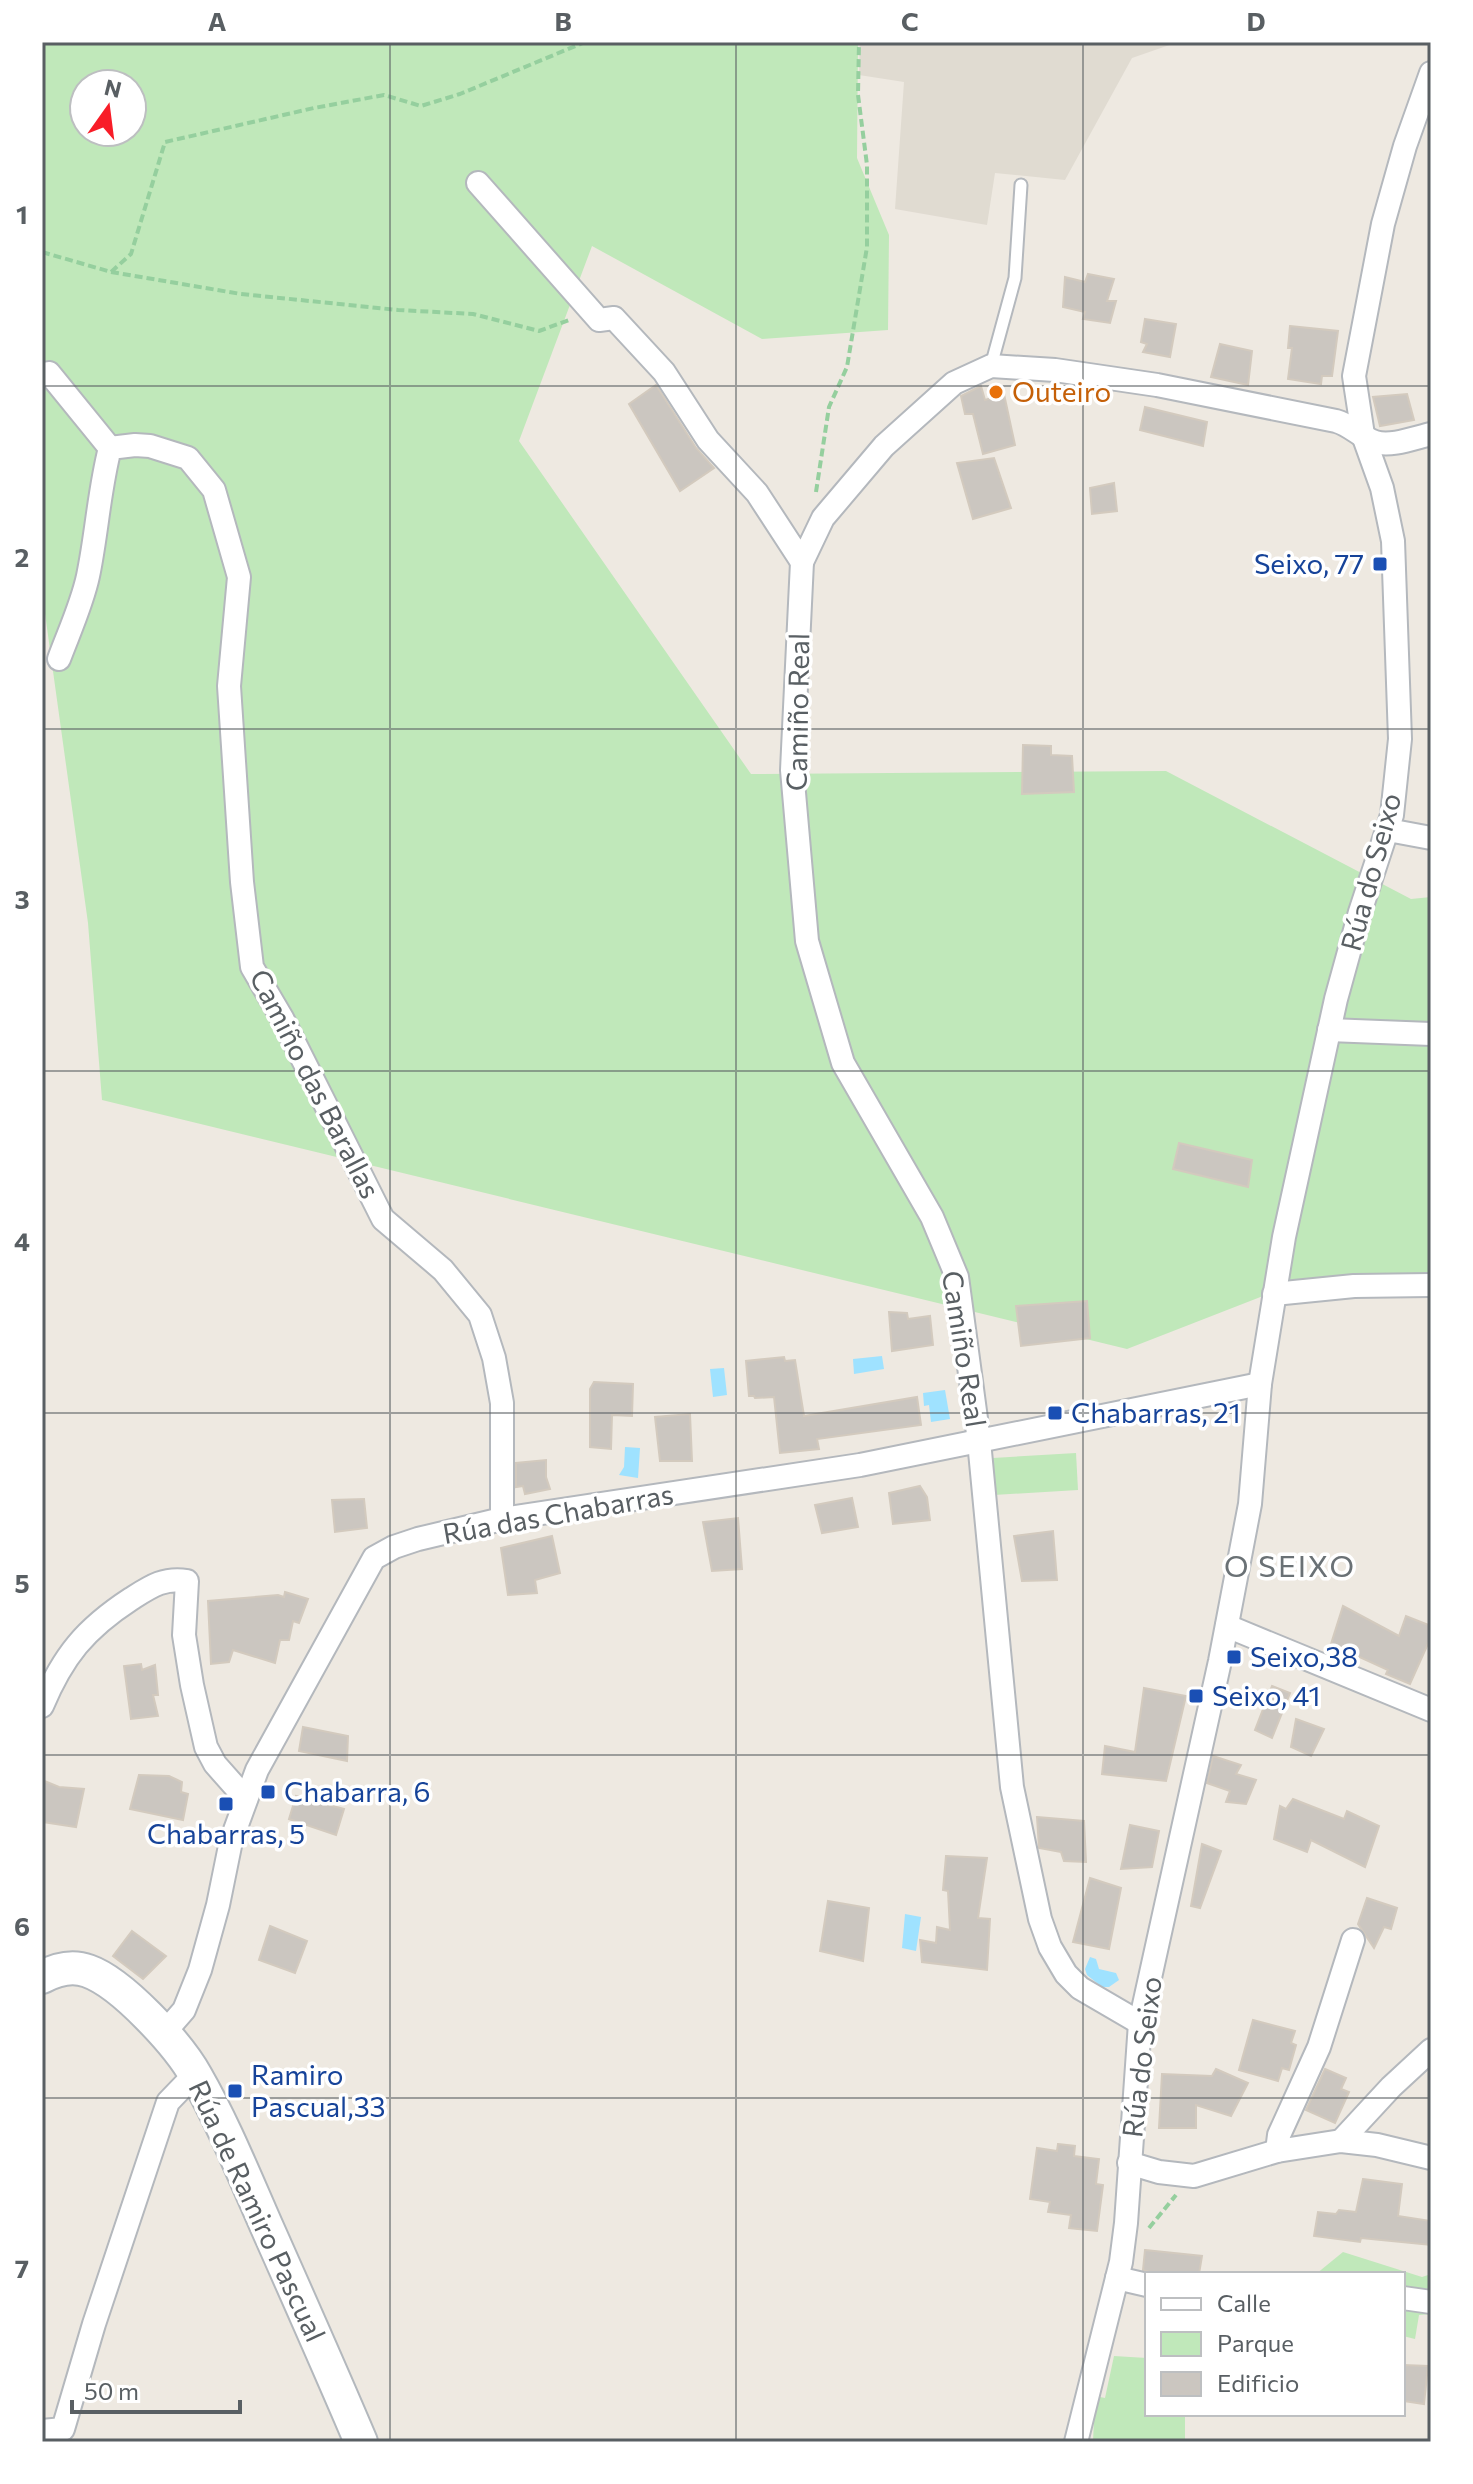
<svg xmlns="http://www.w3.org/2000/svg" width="1473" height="2484" font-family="Commissioner,sans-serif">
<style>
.education{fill:#e0dbd1}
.green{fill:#c0e8ba;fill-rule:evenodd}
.water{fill:#9fe2ff}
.building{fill:#cbc6c0;stroke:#d3cabe;stroke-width:2}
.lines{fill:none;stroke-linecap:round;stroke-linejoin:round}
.lane-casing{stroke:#b4b8bd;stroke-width:15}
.street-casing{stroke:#b4b8bd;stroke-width:26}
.secondary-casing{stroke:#b3b8bd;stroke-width:36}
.path{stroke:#95cf9e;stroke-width:4;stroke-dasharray:8 4;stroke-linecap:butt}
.lane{stroke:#fff;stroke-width:11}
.street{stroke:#fff;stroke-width:22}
.secondary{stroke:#fff;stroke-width:32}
.grid{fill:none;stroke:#595f63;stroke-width:2;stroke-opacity:0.55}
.food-dot{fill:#e8710a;stroke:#fff;stroke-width:3}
.transit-dot{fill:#1a4fb4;stroke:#fff;stroke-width:3}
.labels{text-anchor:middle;stroke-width:7;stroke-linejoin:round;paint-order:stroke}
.food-label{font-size:28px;fill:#c56008;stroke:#fff;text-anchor:start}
.transit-label{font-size:28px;fill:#164399;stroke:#fff;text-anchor:start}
.street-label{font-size:28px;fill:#595f63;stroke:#fff}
.neighbourhood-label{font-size:30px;letter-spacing:2px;fill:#6a7175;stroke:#fff}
.neatline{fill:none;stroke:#595f63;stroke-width:3}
.grid-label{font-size:26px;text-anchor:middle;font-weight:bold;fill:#595f63}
</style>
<rect width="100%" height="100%" fill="#eee9e1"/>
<!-- education -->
<path class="education" d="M860 42H1178L1132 58 1065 180 995 173 987 225 895 209 904 82 859 75Z"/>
<!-- green -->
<g class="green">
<path d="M42 42H858L857 158 889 235 888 330 762 339 592 246 519 441 751 774 1166 771 1411 899 1431 897V1281L1291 1285 1127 1349 102 1100 88 923 42 592ZM84 84H132V132H84Z"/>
<path d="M1076 1453 1078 1490 994 1495 993 1458Z"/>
<path d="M1343 2252 1422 2277 1431 2274V2314L1419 2315 1415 2339 1403 2336V2274H1316Z"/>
<path d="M1114 2356 1147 2358V2414H1185V2442H1093L1095 2396 1105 2398Z"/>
</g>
<!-- water -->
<g class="water">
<path d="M882 1356 884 1369 854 1374 853 1359Z"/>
<path d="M724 1368 727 1395 713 1397 710 1369Z"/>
<path d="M945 1390 950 1419 931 1422 929 1405 924 1406 923 1393Z"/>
<path d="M625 1447 640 1448 638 1478 619 1475 624 1467Z"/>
<path d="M905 1914 921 1917 916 1951 902 1948Z"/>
<path d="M1090 1957 1096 1959 1099 1969 1116 1973 1119 1980 1109 1987H1102L1087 1975 1085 1969Z"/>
</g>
<!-- building -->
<g class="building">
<path d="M1088 274 1114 279 1107 301H1116L1110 323 1083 319 1085 312 1063 307 1065 277 1085 282Z"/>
<path d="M1145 319 1176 324 1170 357 1143 352 1147 344 1141 342Z"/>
<path d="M1290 326 1338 331 1332 376H1322L1321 384 1288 379 1292 348H1288Z"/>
<path d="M1220 344 1252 351 1248 385 1211 377Z"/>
<path d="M656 385 696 448 714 468 680 491 629 404Z"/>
<path d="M981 386 985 400 1004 394 1015 445 983 454 973 414H965L961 396Z"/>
<path d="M1407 394 1414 420 1380 426 1373 397Z"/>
<path d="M1145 407 1207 422 1203 446 1140 430Z"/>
<path d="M994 458 1011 508 973 519 957 463Z"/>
<path d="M1114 483 1117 511 1092 514 1090 488Z"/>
<path d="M1023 745 1051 746V755L1072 756 1074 792 1022 794Z"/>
<path d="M1179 1143 1252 1160 1248 1187 1173 1169Z"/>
<path d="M1087 1301 1090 1338 1021 1346 1016 1306Z"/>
<path d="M889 1312 907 1313 908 1319 930 1316 933 1345 892 1351Z"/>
<path d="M784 1357 785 1361 795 1360 804 1416 917 1397 921 1425 817 1439 819 1449 780 1453 774 1397 755 1398 754 1396H749L746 1361Z"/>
<path d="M594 1382 633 1384 632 1416 612 1415 611 1449 590 1447V1389Z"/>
<path d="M690 1414 692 1461H660L655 1417Z"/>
<path d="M546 1460V1477L550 1489 525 1494 523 1486 516 1487V1463Z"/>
<path d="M920 1486 927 1497 930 1520 893 1524 889 1493Z"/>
<path d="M852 1498 858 1527 822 1533 815 1505Z"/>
<path d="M364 1499 367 1528 335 1532 332 1500Z"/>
<path d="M738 1518 742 1569 712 1571 703 1522Z"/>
<path d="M1053 1531 1057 1580 1022 1581 1014 1536Z"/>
<path d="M552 1536 560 1573 535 1580 537 1593 508 1595 501 1548Z"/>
<path d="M285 1592 308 1599 299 1623 293 1621 289 1640H280L275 1663 233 1650 229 1662 211 1664 208 1601 278 1595 284 1597Z"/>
<path d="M1343 1606 1399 1636 1406 1616 1431 1626V1637L1410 1684 1386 1674 1388 1670 1331 1644Z"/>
<path d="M141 1664 142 1670 155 1665 158 1695H153L158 1716 131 1719 124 1666Z"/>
<path d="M1272 1686 1290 1693 1272 1738 1255 1730Z"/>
<path d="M1144 1688 1186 1696 1166 1781 1102 1774 1105 1746 1135 1752Z"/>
<path d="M1296 1719 1324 1729 1311 1756 1291 1747Z"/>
<path d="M303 1727 348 1736 347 1761 299 1751Z"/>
<path d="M1213 1756 1241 1765 1236 1774 1256 1780 1246 1804 1226 1802 1230 1791 1207 1783Z"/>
<path d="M139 1775 169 1776 182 1782 181 1792 188 1794 183 1820 130 1809Z"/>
<path d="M42 1780 59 1787 84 1789 76 1827 42 1822Z"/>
<path d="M296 1796 344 1809 336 1835 289 1819Z"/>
<path d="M1293 1799 1344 1819 1347 1811 1379 1826 1365 1867 1311 1840 1307 1852 1274 1839 1280 1806 1286 1809Z"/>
<path d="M1037 1817 1084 1821 1086 1862 1064 1861 1061 1852 1039 1848Z"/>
<path d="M1130 1825 1159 1831 1152 1867 1121 1869Z"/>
<path d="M1202 1844 1221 1851 1200 1908 1191 1906Z"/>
<path d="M946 1856 987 1858 978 1918 990 1919 987 1970 922 1962 920 1940 936 1943 937 1927 950 1930 948 1891 943 1890Z"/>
<path d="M1090 1878 1121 1888 1109 1949 1073 1942Z"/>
<path d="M1367 1898 1397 1908 1391 1929 1384 1927 1374 1948 1358 1924Z"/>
<path d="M828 1901 869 1908 863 1961 820 1951Z"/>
<path d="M270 1926 307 1941 295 1973 259 1960Z"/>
<path d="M132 1931 166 1956 143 1979 113 1956Z"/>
<path d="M1253 2020 1295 2031 1291 2043 1296 2045 1289 2070 1282 2068 1278 2081 1239 2070Z"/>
<path d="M1216 2069 1248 2083 1231 2116 1196 2105V2128H1159L1162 2074 1212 2076Z"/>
<path d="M1325 2069 1346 2078 1341 2089 1349 2092 1335 2123 1306 2110Z"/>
<path d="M1058 2144 1075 2146 1074 2156 1099 2159 1096 2184 1103 2185 1097 2231 1069 2228 1071 2215 1048 2212 1050 2202 1030 2199 1037 2148 1057 2151Z"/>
<path d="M1363 2179 1402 2184 1398 2216 1431 2221V2245L1361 2238 1360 2242 1314 2236 1318 2212 1336 2214 1339 2210 1356 2212Z"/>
<path d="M1145 2250 1202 2256 1199 2274H1155L1143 2270Z"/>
<path d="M1403 2365 1428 2366 1424 2404 1403 2401Z"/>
</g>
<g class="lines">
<!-- lane casing -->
<g class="lane-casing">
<path id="lane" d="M991 366 1015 278 1021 185"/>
</g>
<!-- street casing -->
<g class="street-casing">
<g id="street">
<path d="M478 183 599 320 614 318 664 372 708 440 757 493 802 562 823 518 884 446 954 383 991 366 1055 370 1157 385 1336 421C1351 425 1360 437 1375 442 1391 447 1414 438 1431 434"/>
<path d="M49 373 110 448"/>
<path d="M802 562 792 770 807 941 843 1063 932 1217 957 1277 979 1441 1012 1787 1040 1919 1050 1947 1066 1974 1080 1988 1140 2023"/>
<path d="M59 659C69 632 82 604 88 576 97 533 99 490 110 448L135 445 150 446 188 458 214 490 239 577 229 686 242 882 252 967 282 1018 383 1219 443 1270 480 1315 494 1358 502 1403V1519"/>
<path d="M1388 830 1431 838"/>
<path d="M1329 1030 1431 1034"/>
<path d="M1274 1294 1354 1286 1431 1285"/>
<path d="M1227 1626 1431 1710"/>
<path d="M42 1706C63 1656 85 1629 131 1599 150 1587 164 1577 187 1581L184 1635 192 1685 206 1747 215 1764 246 1799"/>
<path d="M164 2033 184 2010 200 1970 218 1905 231 1841 257 1770 374 1558 394 1547 418 1539 502 1519 860 1465 1260 1384"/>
<path d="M1341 2141 1391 2087 1431 2050"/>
<path d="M1277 2151 1279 2135 1319 2047 1353 1940"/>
<path d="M1129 2163 1159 2172 1194 2176 1277 2151 1341 2141 1377 2145 1431 2158"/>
<path d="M1117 2278 1147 2285"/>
<path d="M1403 2298 1431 2302"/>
<path d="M42 2431 63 2429 94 2324 168 2102 195 2074"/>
<path d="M1076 2442 1121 2262 1126 2223 1140 2023 1220 1661 1250 1504 1260 1384 1284 1237 1336 999 1360 912 1392 815 1400 739 1393 541 1382 488 1363 435 1354 376 1383 224 1405 146 1431 73"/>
</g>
</g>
<!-- secondary casing -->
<g class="secondary-casing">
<path id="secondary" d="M42 1977C57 1969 72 1965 88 1971 122 1983 178 2044 196 2076 223 2123 244 2175 266 2225 298 2297 330 2369 361 2442"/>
</g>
<!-- path -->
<g class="path">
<path d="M783 42H803"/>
<path d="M42 252 111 272 131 254 165 142 314 108 384 95 421 106 460 94 585 42"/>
<path d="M111 272 241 294 398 310 473 314 539 331 569 320"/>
<path d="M816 492 829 407 847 367 867 247V165L858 95 859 42"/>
<path d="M1149 2228 1176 2195"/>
</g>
<!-- lane -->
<use href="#lane" class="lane"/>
<!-- street -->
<use href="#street" class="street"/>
<!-- secondary -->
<use href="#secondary" class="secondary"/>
</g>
<!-- grid -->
<path class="grid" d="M390 42V2442M736 42V2442M1083 42V2442M42 386H1431M42 729H1431M42 1071H1431M42 1413H1431M42 1755H1431M42 2098H1431"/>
<!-- markers -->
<circle class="food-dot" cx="996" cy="392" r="8"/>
<g class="transit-dot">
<rect x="1372" y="556" width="16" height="16" rx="4"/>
<rect x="1047" y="1405" width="16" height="16" rx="4"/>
<rect x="1226" y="1649" width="16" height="16" rx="4"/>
<rect x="1188" y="1688" width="16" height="16" rx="4"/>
<rect x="260" y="1784" width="16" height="16" rx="4"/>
<rect x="218" y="1796" width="16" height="16" rx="4"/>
<rect x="227" y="2083" width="16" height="16" rx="4"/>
</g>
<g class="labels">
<!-- food labels -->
<g class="food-label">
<text x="1012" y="402">Outeiro</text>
</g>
<!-- transit labels -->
<g class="transit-label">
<text x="1364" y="574" text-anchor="end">Seixo, 77</text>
<text x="1071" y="1423">Chabarras, 21</text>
<text x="1250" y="1667">Seixo,38</text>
<text x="1212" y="1706">Seixo, 41</text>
<text x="284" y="1802">Chabarra, 6</text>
<text x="226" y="1844" text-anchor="middle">Chabarras, 5</text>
<text x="251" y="2085">Ramiro<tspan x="251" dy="32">Pascual,33</tspan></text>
</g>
<!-- street labels -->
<g class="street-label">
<text transform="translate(798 712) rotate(-89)" y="10">Camiño Real</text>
<text transform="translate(1371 872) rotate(-75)" y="10">Rúa do Seixo</text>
<text transform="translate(315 1084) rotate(63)" y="10">Camiño das Barallas</text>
<text transform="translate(964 1349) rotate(81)" y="10">Camiño Real</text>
<text transform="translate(558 1514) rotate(-10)" y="10">Rúa das Chabarras</text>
<text transform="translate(1142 2057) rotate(-83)" y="10">Rúa do Seixo</text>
<text transform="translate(257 2211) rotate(65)" y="10">Rúa de Ramiro Pascual</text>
</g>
<!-- neighbourhood labels -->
<g class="neighbourhood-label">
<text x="1290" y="1577">O SEIXO</text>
</g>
</g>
<!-- border -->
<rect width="1473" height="2484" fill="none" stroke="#ffffff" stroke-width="88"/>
<!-- legend -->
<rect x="1145" y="2272" width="260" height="144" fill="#ffffff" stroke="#bdbfc1" stroke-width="2"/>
<rect x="1161" y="2298" width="40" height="12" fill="#ffffff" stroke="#bdbfc1" stroke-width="2"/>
<text x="1217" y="2312" font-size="24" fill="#595f63">Calle</text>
<rect x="1161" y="2332" width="40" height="24" fill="#c0e8ba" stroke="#bdbfc1" stroke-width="2"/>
<text x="1217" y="2352" font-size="24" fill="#595f63">Parque</text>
<rect x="1161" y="2372" width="40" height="24" fill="#cbc6c0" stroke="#bdbfc1" stroke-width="2"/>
<text x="1217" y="2392" font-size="24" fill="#595f63">Edificio</text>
<!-- north arrow -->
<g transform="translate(108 108) rotate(14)"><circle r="38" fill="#ffffff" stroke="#bdbfc1" stroke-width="2"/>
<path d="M0-6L14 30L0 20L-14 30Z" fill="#f81d28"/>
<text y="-12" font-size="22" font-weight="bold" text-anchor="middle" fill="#595f63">N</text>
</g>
<!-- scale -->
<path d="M72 2400v12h168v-12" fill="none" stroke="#595f63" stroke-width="4"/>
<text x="84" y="2400" font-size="24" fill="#595f63" stroke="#ffffff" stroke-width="6" paint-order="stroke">50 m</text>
<rect x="44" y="44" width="1385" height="2396" class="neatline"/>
<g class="grid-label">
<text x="217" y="31">A</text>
<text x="563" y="31">B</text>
<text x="910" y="31">C</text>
<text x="1256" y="31">D</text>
<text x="22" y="224">1</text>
<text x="22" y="567">2</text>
<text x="22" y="909">3</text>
<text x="22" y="1251">4</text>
<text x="22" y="1593">5</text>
<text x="22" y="1936">6</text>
<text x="22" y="2278">7</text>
</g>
</svg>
